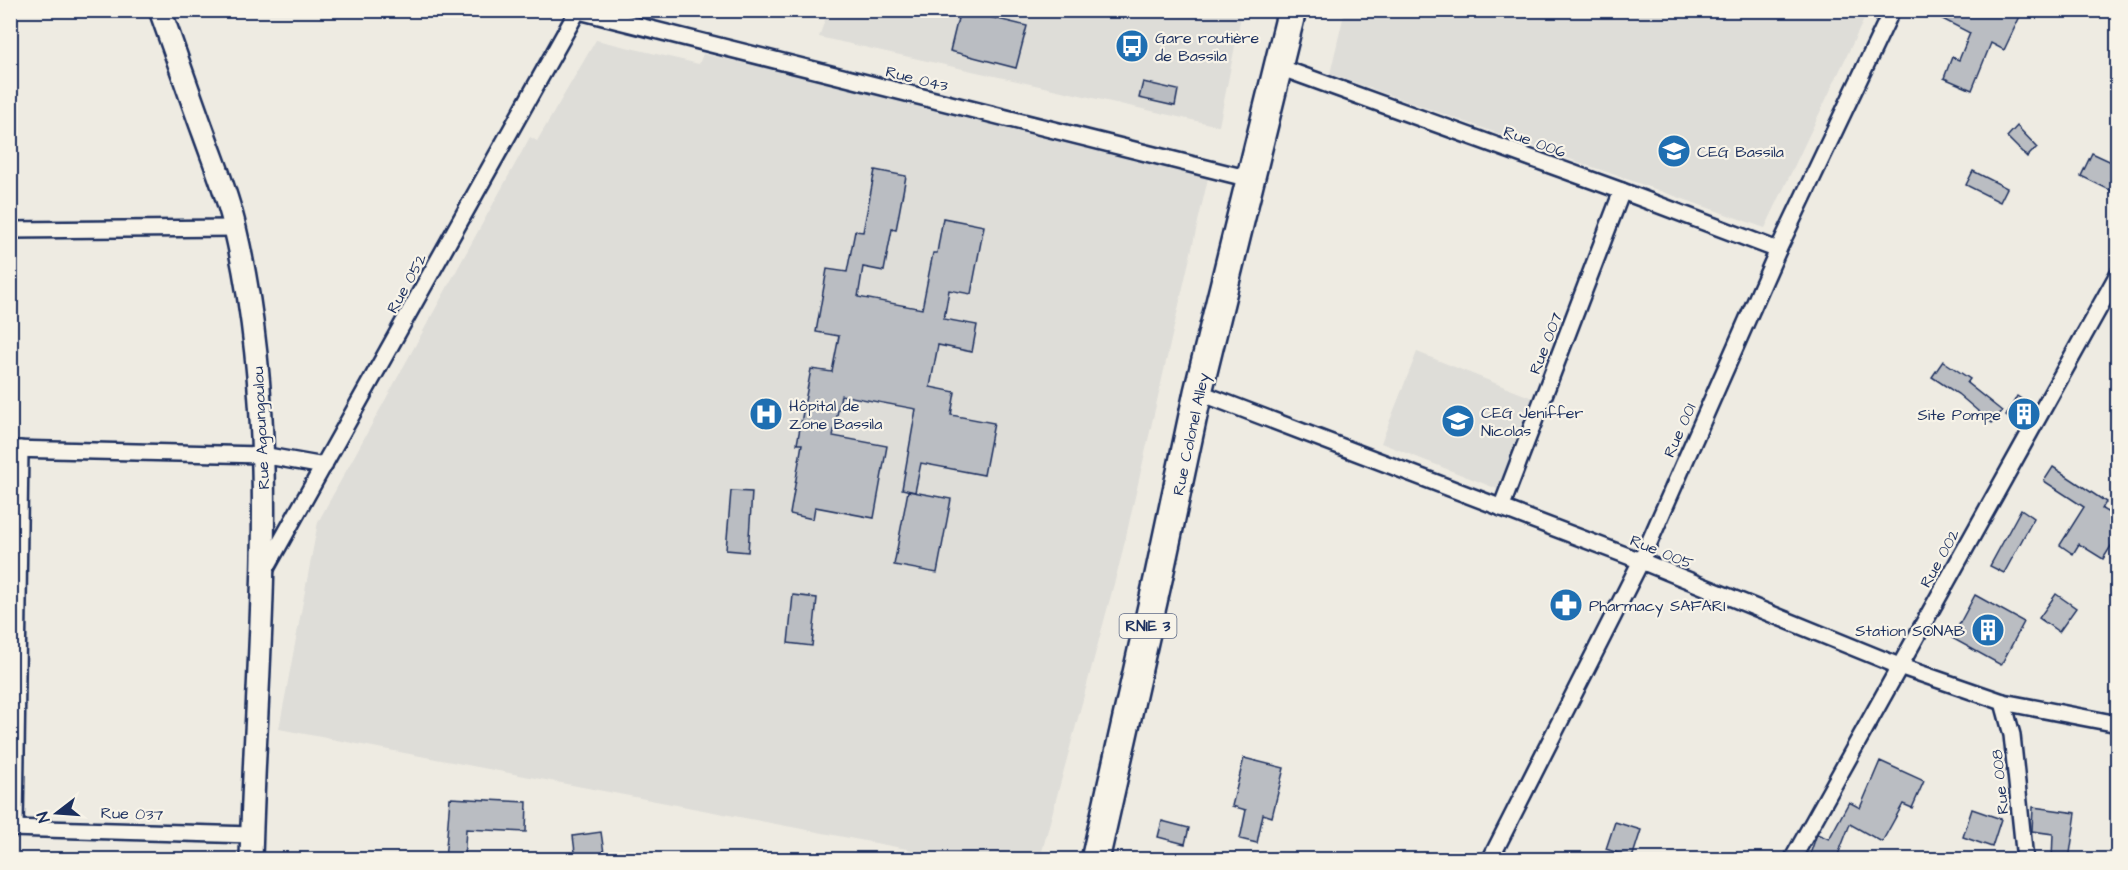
<svg xmlns="http://www.w3.org/2000/svg" width="2128" height="870" font-family="'Architects Daughter',sans-serif">
<style>
.built{fill:#deddd8}
.building{fill:#babdc2;stroke:#1b2f5e;stroke-width:1.5}
.lines{fill:none;stroke-linecap:round;stroke-linejoin:round}
.street-casing{stroke:#1b2f5e;stroke-width:20}
.secondary-casing{stroke:#1b2f5e;stroke-width:26}
.highway-casing{stroke:#1b2f5e;stroke-width:32}
.street{stroke:#f7f3e8;stroke-width:15}
.secondary{stroke:#f7f3e8;stroke-width:21}
.highway{stroke:#f7f3e8;stroke-width:27}
.labels{text-anchor:middle;stroke-width:4.5;stroke-linejoin:round;paint-order:stroke}
.shield{fill:#f7f3e8;stroke:#5d6a87;stroke-width:1.5}
.shield-label{font-size:15px;font-weight:bold;fill:#1b2f5e}
.poi-label{font-size:16px;fill:#1b2f5e;stroke:#f7f3e8;text-anchor:start}
.street-label{font-size:16px;fill:#1b2f5e;stroke:#f7f3e8}
</style>
<rect width="100%" height="100%" fill="#eeebe2"/>
<filter id="ink" filterUnits="userSpaceOnUse"><feTurbulence type="fractalNoise" baseFrequency=".0167" numOctaves="2"/><feDisplacementMap in="SourceGraphic" scale="12" xChannelSelector="R" yChannelSelector="G"/><feConvolveMatrix kernelMatrix="1 2 1 2 8 2 1 2 1" color-interpolation-filters="sRGB"/></filter>
<g filter="url(#ink)">
<!-- built -->
<g class="built">
<path d="M1345 10H1868V11L1765 228 1330 74Z"/>
<path d="M828 11H1242L1219 126 819 37Z"/>
<path d="M596 40 699 64 703 54 981 116 1209 174 1121 558 1040 859H959L279 729 318 522 530 137 537 141Z"/>
<path d="M1417 352 1535 399 1500 490 1381 443Z"/>
</g>
<!-- building -->
<g class="building">
<path d="M960 10 1027 26 1016 68 950 51Z"/>
<path d="M1925 10H2023L2004 50 1991 43 1972 90 1944 78 1952 57 1959 60 1970 33Z"/>
<path d="M1143 82 1178 90 1175 106 1139 98Z"/>
<path d="M2017 126 2037 147 2027 157 2007 137Z"/>
<path d="M2092 153 2118 165V194L2081 176Z"/>
<path d="M875 170 906 176 896 230 892 229 884 271 863 267 858 297 922 309 933 253H937L943 218 984 226 971 294 949 290 944 319 977 325 972 352 938 345 930 387 955 392 951 415 994 423 984 475 921 463 915 492 902 489 916 409 841 395 833 436 887 446 874 518 815 507 813 519 790 514 802 444H797L811 369 832 372 839 336 816 332 827 269 847 272 855 231 863 232Z"/>
<path d="M1973 171 2007 188 2000 202 1966 185Z"/>
<path d="M1943 361 1970 379 1967 383 2002 411 1992 423 1958 394 1932 377Z"/>
<path d="M2017 396 2033 407 2022 427 2006 416Z"/>
<path d="M2053 467 2106 502 2102 509 2118 518V535L2103 559 2079 544 2073 554 2060 545 2084 507 2044 481Z"/>
<path d="M731 491 752 492 748 552 726 550Z"/>
<path d="M908 491 951 499 937 573 894 565Z"/>
<path d="M2021 509 2034 518 2004 573 1990 566Z"/>
<path d="M2056 594 2076 608 2059 632 2039 618Z"/>
<path d="M793 595 817 598 812 646 788 643Z"/>
<path d="M1975 595 2024 622 2001 665 1952 638Z"/>
<path d="M1244 758 1284 768 1272 817 1263 814 1257 843 1240 839 1246 810 1232 806Z"/>
<path d="M1880 761 1924 781 1912 808 1903 804 1882 842 1850 824 1836 860H1808L1817 834 1829 839 1849 802 1860 808Z"/>
<path d="M450 798 527 802 526 832 466 829 464 860H445Z"/>
<path d="M2033 807 2076 813 2069 860H2052L2053 834 2032 831Z"/>
<path d="M1972 809 2001 819 1992 847 1963 837Z"/>
<path d="M1162 821 1189 828 1185 844 1158 837Z"/>
<path d="M1615 822 1641 830 1632 858 1606 849Z"/>
<path d="M601 832 605 860H576L573 836Z"/>
</g>
<g class="lines">
<!-- street casing -->
<g class="street-casing">
<g id="street">
<path d="M575 10 1250 179"/>
<path d="M1279 67 1622 191 1778 250"/>
<path d="M10 230 235 228"/>
<path d="M1198 392 1641 561 1899 666 2003 702 2118 724"/>
<path d="M10 449 262 455 324 466"/>
<path d="M1501 508 1622 191"/>
<path d="M264 572 578 10"/>
<path d="M2003 702 2012 735 2025 860"/>
<path d="M10 828 252 835"/>
<path d="M15 828 20 449"/>
<path d="M1490 860 1641 561 1778 250 1892 10"/>
<path d="M1792 860 2118 274"/>
</g>
</g>
<!-- secondary casing -->
<g class="secondary-casing">
<path id="secondary" d="M160 10C175 52 189 93 204 134 215 165 228 196 235 228 284 436 256 649 251 860"/>
</g>
<!-- highway casing -->
<g class="highway-casing">
<path id="highway" d="M1095 860 1159 575 1198 392 1292 10"/>
</g>
<!-- street -->
<use href="#street" class="street"/>
<!-- secondary -->
<use href="#secondary" class="secondary"/>
<!-- highway -->
<use href="#highway" class="highway"/>
</g>
</g>
<!-- icons -->
<defs>
<g id="bus-disc" transform="scale(1.725)"><circle r="9.5" fill="#1f6fb2" stroke="#f7f3e8"/><path d="M-5-6H5V4H4V6H2V4H-2V6H-4V4H-5ZM-3.5-4V0h7V-4ZM-3.5 1.2v1.5H-2V1.2ZM2 1.2v1.5H3.5V1.2Z" fill="#fff"/></g>
<g id="university-disc" transform="scale(1.725)"><circle r="9.5" fill="#1f6fb2" stroke="#f7f3e8"/><path d="M0-5L7-2L0 1L-7-2ZM-4 1L0 2.5L4 1V4Q0 6-4 4Z" fill="#fff"/></g>
<g id="hospital-disc" transform="scale(1.725)"><circle r="9.5" fill="#1f6fb2" stroke="#f7f3e8"/><path d="M-5-5h3v3.5h4V-5h3V5h-3V1.5h-4V5h-3Z" fill="#fff"/></g>
<g id="building-disc" transform="scale(1.725)"><circle r="9.5" fill="#1f6fb2" stroke="#f7f3e8"/><path d="M-4-6H4V6H1V3H-1V6H-4ZM-2.5-4.3h1.7v1.8h-1.7ZM.8-4.3h1.7v1.8H.8ZM-2.5-1h1.7V.8h-1.7ZM.8-1h1.7V.8H.8Z" fill="#fff"/></g>
<g id="school-disc" transform="scale(1.725)"><circle r="9.5" fill="#1f6fb2" stroke="#f7f3e8"/><path d="M0-5L7-2L0 1L-7-2ZM-4 1L0 2.5L4 1V4Q0 6-4 4Z" fill="#fff"/></g>
<g id="pharmacy-disc" transform="scale(1.725)"><circle r="9.5" fill="#1f6fb2" stroke="#f7f3e8"/><path d="M-2-6h4v4h4v4h-4v4h-4v-4h-4v-4h4Z" fill="#fff"/></g>
</defs>
<g fill-rule="evenodd">
<use href="#bus-disc" x="1132" y="46"/>
<use href="#university-disc" x="1674" y="151"/>
<use href="#hospital-disc" x="766" y="414"/>
<use href="#building-disc" x="2024" y="414"/>
<use href="#school-disc" x="1458" y="421"/>
<use href="#pharmacy-disc" x="1566" y="605"/>
<use href="#building-disc" x="1988" y="630"/>
</g>
<g class="labels">
<!-- shield labels -->
<rect class="shield" x="1119.5" y="614" width="57" height="24" rx="4.5"/>
<g class="shield-label">
<text x="1148" y="631">RNIE 3</text>
</g>
<!-- poi labels -->
<g class="poi-label">
<text x="1155" y="43">Gare routière<tspan x="1155" dy="18">de Bassila</tspan></text>
<text x="1697" y="157">CEG Bassila</text>
<text x="789" y="411">Hôpital de<tspan x="789" dy="18">Zone Bassila</tspan></text>
<text x="1481" y="418">CEG Jeniffer<tspan x="1481" dy="18">Nicolas</tspan></text>
<text x="2001" y="420" text-anchor="end">Site Pompe</text>
<text x="1589" y="611">Pharmacy SAFARI</text>
<text x="1965" y="636" text-anchor="end">Station SONAB</text>
</g>
<!-- street labels -->
<g class="street-label">
<text transform="translate(917 78) rotate(14)" y="6">Rue 043</text>
<text transform="translate(1535 141) rotate(20)" y="6">Rue 006</text>
<text transform="translate(406 283) rotate(-61)" y="6">Rue 052</text>
<text transform="translate(1545 343) rotate(-69)" y="6">Rue 007</text>
<text transform="translate(260 428) rotate(-93)" y="6">Rue Agoungoulou</text>
<text transform="translate(1679 430) rotate(-66)" y="6">Rue 001</text>
<text transform="translate(1190 434) rotate(-78)" y="6">Rue Colonel Alley</text>
<text transform="translate(1662 551) rotate(22)" y="6">Rue 005</text>
<text transform="translate(1939 558) rotate(-61)" y="6">Rue 002</text>
<text transform="translate(1999 782) rotate(-96)" y="6">Rue 008</text>
<text transform="translate(132 813) rotate(2)" y="6">Rue 037</text>
</g>
</g>
<!-- margin -->
<rect width="2128" height="870" fill="none" stroke="#f7f3e8" stroke-width="36"/>
<rect x="18" y="18" width="2092" height="834" fill="none" stroke="#1b2f5e" stroke-width="2" filter="url(#ink)"/>
<!-- north arrow -->
<g transform="translate(57 813) rotate(253)" stroke="#f7f3e8" stroke-width="4.5" paint-order="stroke">
<path d="M0-4.5L10 22L0 15L-10 22Z" fill="#1b2f5e"/>
<text y="-9" font-size="16" font-weight="bold" text-anchor="middle" fill="#1b2f5e">N</text>
</g>
</svg>
